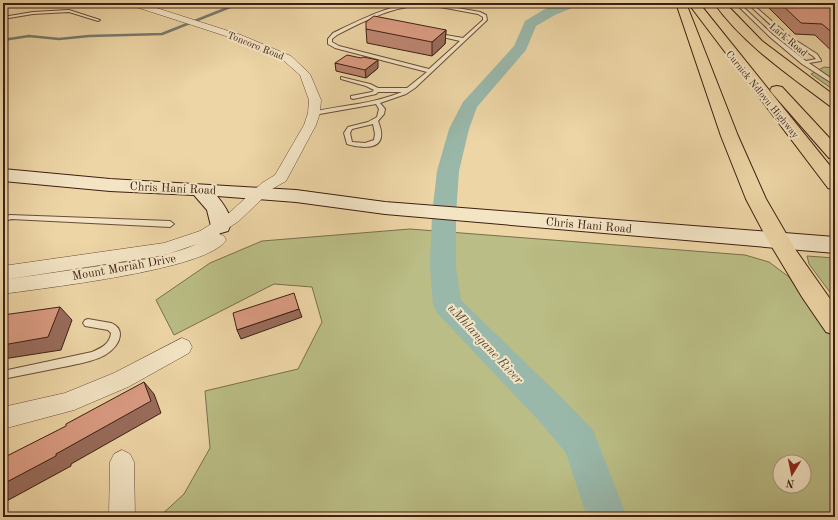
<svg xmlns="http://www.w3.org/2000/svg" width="838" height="520" font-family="'Old Standard TT',serif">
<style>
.green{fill:#babd85;stroke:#7c6e4c;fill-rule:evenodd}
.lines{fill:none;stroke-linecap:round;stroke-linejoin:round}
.stream{stroke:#757b6d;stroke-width:2.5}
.river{fill:#99b8aa;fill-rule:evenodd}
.service-casing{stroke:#6a4c37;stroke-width:2}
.minor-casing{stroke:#6a4c37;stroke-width:1}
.secondary-casing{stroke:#3e1f12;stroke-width:2}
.primary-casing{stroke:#3e1f12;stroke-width:2}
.service{fill:#f3e4c4;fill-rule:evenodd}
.minor{fill:#f3e4c4;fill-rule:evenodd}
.secondary{fill:#f3e4c4;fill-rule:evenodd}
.primary{fill:#edd5a5;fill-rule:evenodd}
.wall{fill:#bb8570;stroke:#3e1f12}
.shaded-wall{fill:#996c5b;stroke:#3e1f12}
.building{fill:#da9b82;stroke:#3e1f12}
.labels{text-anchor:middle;stroke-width:4;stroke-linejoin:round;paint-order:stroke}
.far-street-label{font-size:10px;fill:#3e1f12;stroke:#f3e4c4}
.street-label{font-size:12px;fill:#3e1f12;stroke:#f3e4c4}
.water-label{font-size:13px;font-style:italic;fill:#594d40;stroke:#f3e4c4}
</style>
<rect width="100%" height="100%" fill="#edd5a5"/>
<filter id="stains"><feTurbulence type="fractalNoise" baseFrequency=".005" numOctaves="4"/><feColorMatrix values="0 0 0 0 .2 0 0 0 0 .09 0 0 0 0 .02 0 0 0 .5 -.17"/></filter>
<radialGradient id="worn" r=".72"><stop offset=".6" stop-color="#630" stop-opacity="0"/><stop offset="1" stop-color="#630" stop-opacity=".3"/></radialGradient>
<!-- green -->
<g class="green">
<path d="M824 67 835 68V91L811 74Z"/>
<path d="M410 229 745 255 769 262 789 277 835 341V517H159L184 494 210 448 205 391 298 369 322 322 312 287 274 284 174 335 156 300 210 263 262 241ZM780 462H804V486H780Z"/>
<path d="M807 256 835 258V299L809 264Z"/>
</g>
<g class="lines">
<!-- stream -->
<path class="stream" d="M3 40 29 36 59 39 89 36 162 34 240 3"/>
<!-- river -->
<path class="river" d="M562 3H579L577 6 555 15 536 26 526 50 477 107 469 129 459 171 456 214V267L461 300 564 400 593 430 627 517H587L566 453 540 422 437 313 433 305 430 267 432 214 437 171 449 129 463 102 514 46 525 21 545 9Z"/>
<!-- service casing -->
<g class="service-casing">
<g id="service">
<path d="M420 3 440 5 480 12 486 15 487 20 415 88 406 94 380 103 385 109 384 114 378 121C380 126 382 132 381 137 379 151 356 147 347 144L344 133 348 127 368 122 377 117 379 109 376 104 314 115 312 114V112C343 105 373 104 402 92H378L376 94 353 99 351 98V96L372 92 374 90 366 86 341 79V77L370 84 378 88H407L427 72 335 48 328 44V39L333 33C362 19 388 5 420 3ZM420 5 440 7 478 14 483 17V20L463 38 434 33V35L460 41 429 69 339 46 332 42V39L337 35C364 21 389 8 420 5ZM373 124 375 134 374 140 365 143 352 142 350 133 352 129Z"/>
<path d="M735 3H739L773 35 806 61 816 59 813 56 785 38 747 3H751L789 36 817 54 821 60V61L809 63 835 81V85L802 64 770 37Z"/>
<path d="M69 10 100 20 98 21 69 12 33 14 3 19V17L33 12Z"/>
<path d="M10 215 170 221 174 224 170 227 11 219 3 222V217Z"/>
<path d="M88 319 111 323C116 325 120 329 120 334 120 343 112 351 105 355 92 362 77 364 63 367 43 371 23 375 3 379V371L92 352C101 348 110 344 111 333L108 330 85 326 83 323 85 320Z"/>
</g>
</g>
<!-- minor casing -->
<g class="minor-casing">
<g id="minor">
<path d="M129 3H141L241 35 291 56 310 74 321 100 320 113 316 125 286 181 272 189 239 221 219 234 224 236 226 240C209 270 42 288 3 294V280L148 259C165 255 181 251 197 244L165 255 3 280V266L164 243 200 231 229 213 262 183 275 175 304 125 308 113 309 100 300 75 283 60 235 39 130 5Z"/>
<path d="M182 338 189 341 192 347 189 353 128 387 74 410 3 429V407L65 393 114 373Z"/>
<path d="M122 450 130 454 134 462 135 517H109L110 462 114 454Z"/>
</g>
</g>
<!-- secondary casing -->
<g class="secondary-casing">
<path id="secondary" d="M3 169 110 179 296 190 385 202 835 237V253L385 214 296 202 217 196C225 206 235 219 228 231L221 233 214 231 211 226 207 210 194 195 110 191 3 181Z"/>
</g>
<!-- primary casing -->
<g class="primary-casing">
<g id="primary">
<path d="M676 3H686L738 136 766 199 795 249 835 306V335L826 332 802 297 766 237 746 199 721 136Z"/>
<path d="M688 3H699L835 172V190L828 188Z"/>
<path d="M714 3H725L762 41 835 96V108L830 106C789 75 744 45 714 3Z"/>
<path d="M777 86 782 87 835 144V159L829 158 772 93 770 90 772 87Z"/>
</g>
</g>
<!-- service -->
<use href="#service" class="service"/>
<!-- minor -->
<use href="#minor" class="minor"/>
<!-- secondary -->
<use href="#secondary" class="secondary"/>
<!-- primary -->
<use href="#primary" class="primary"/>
</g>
<!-- wall -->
<g class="wall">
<path d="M764 3H835V54L815 35 795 34Z"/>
<path d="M366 29 446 30 445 44 432 56 367 43Z"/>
<path d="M335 63 378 68 366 78 336 71Z"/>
</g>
<!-- shaded-wall -->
<g class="shaded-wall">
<path d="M446 30 445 44 432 56V42Z"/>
<path d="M378 60V68L366 78 365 70Z"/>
<path d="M60 307 72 320 61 350 3 359V345Z"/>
<path d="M299 309 302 317 241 339 237 330Z"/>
<path d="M144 382 154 394 161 413 71 464V466L3 503V484L56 454Z"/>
</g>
<!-- building -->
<g class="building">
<path d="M780 3H835V14H832L835 16V35L822 24 801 23Z"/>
<path d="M374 16 446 30 432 42 366 29V22Z"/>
<path d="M347 55 361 58 363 57 378 60 365 70 335 63Z"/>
<path d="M294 293 299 309 237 330 233 313Z"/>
<path d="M60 307 48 337 3 345V315Z"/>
<path d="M144 382 151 401 56 454V456L3 484V458L66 426V424Z"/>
</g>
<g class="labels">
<!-- far-street labels -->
<g class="far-street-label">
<text transform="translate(789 39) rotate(40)" y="4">Lark Road</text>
<text transform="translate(256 45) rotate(22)" y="4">Toncoro Road</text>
<text transform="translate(763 94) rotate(51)" y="4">Curnick Ndlovu Highway</text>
</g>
<!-- street labels -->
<g class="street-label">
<text transform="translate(173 188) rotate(3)" y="4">Chris Hani Road</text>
<text transform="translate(589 225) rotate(5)" y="4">Chris Hani Road</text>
<text transform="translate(124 267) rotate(-10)" y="4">Mount Moriah Drive</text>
</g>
<!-- water labels -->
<g class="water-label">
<text transform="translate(486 343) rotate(47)" y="5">uMhlangane River</text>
</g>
</g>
<!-- margin -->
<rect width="838" height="520" fill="none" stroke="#edd5a5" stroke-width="16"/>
<rect x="4" y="4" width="830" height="512" fill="none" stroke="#3e1f12" stroke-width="2"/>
<rect x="8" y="8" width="822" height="504" fill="none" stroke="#3e1f12"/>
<!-- north arrow -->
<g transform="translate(792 474) rotate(190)"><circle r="19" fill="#f3e4c4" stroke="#ab957d"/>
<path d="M0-3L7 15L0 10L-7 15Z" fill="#8f2418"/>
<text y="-6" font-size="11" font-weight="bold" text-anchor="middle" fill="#3e1f12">N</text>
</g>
<rect width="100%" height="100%" filter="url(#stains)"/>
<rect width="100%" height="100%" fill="url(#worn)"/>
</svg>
